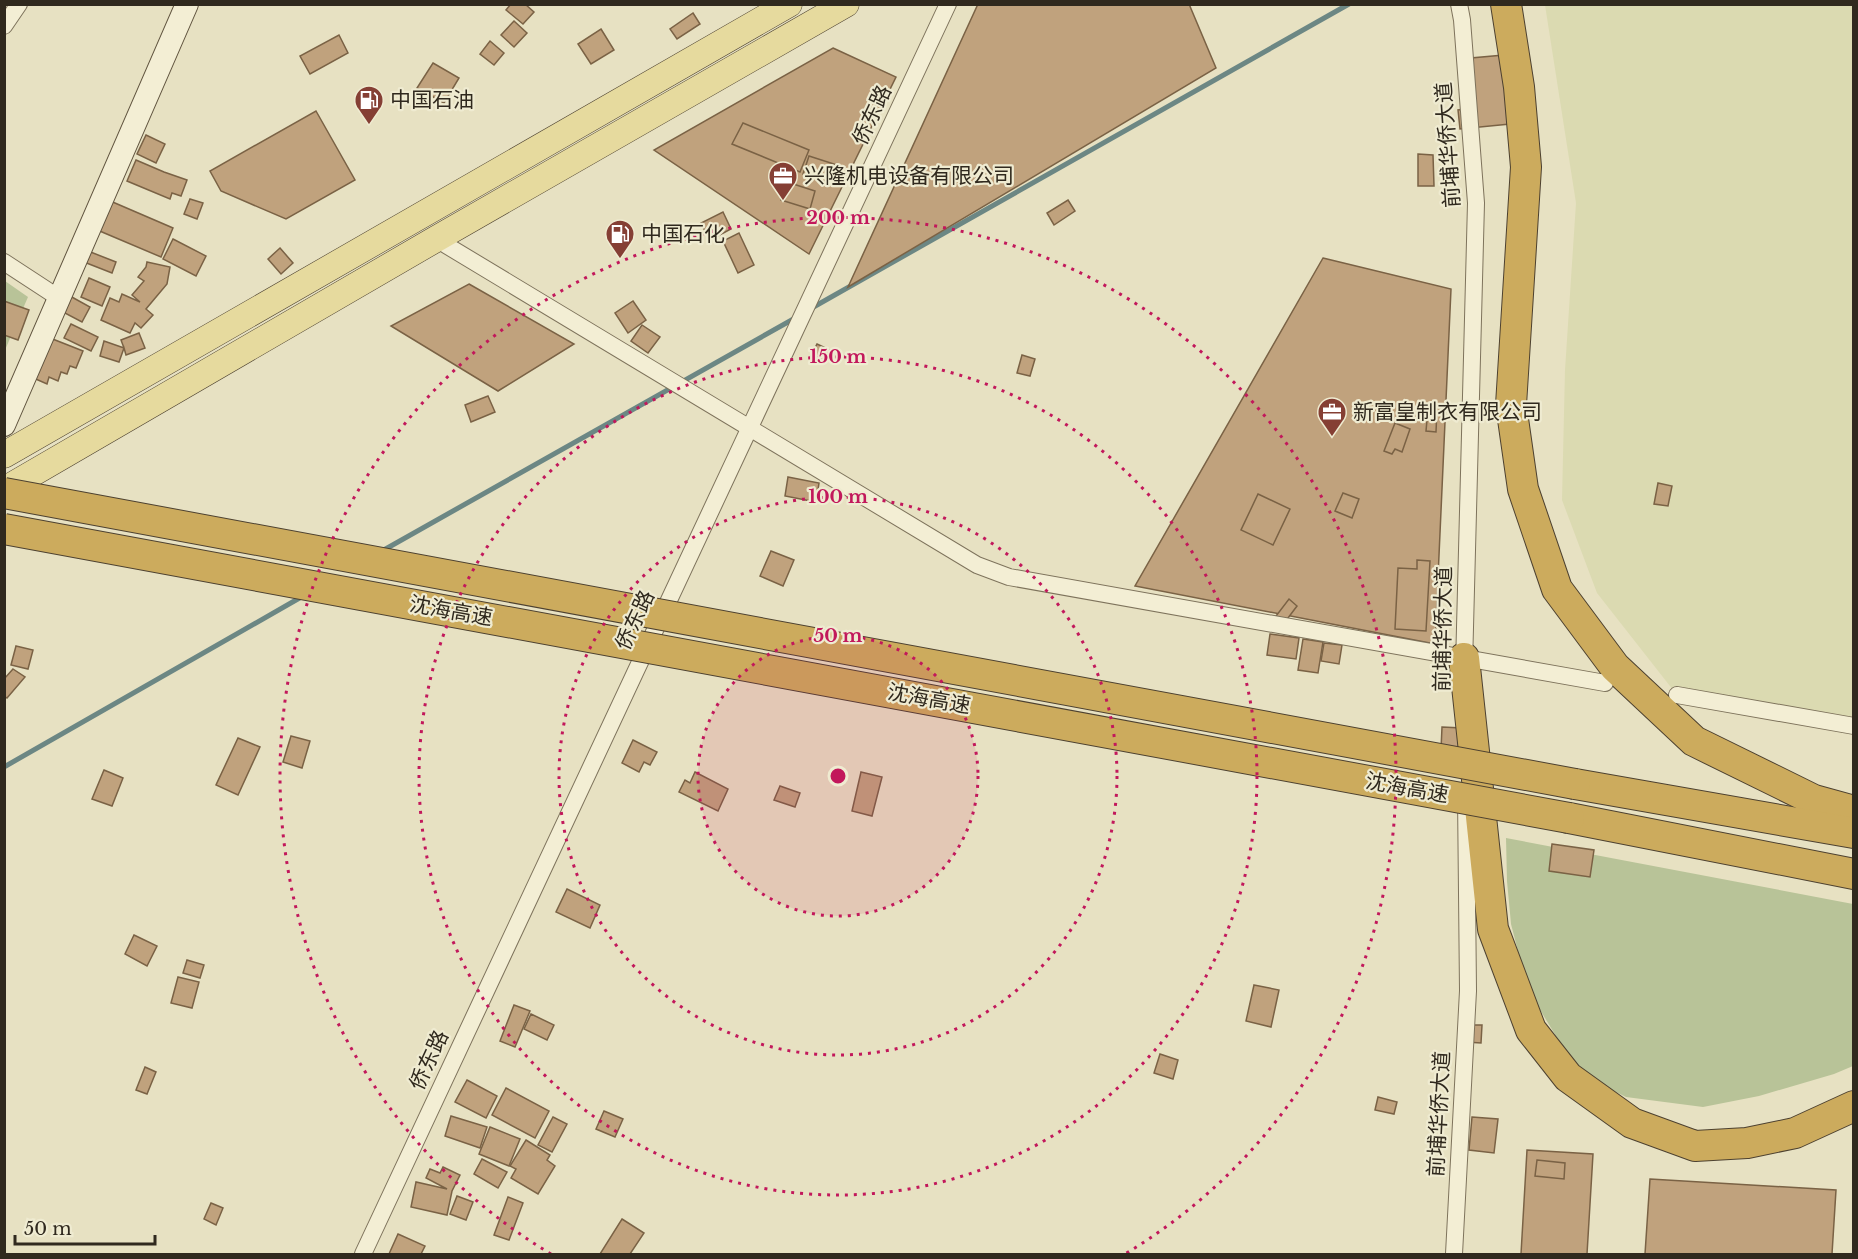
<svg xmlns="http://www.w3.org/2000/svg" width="1858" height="1259" font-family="'Libre Baskerville','Noto Sans SC',serif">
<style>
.farmland{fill:#dbdab1}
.green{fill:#b8c398}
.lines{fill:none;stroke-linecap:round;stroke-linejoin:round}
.stream{stroke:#6c8784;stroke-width:5}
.building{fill:#c0a27d;stroke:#7a6245;stroke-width:1.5}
.street-casing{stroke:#7e735c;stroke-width:18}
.secondary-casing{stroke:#60543f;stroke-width:24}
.primary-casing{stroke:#4d4130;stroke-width:27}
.highway-casing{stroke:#4d4130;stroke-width:32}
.street{stroke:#f3eed4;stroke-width:16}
.secondary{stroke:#f3eed4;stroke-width:22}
.primary{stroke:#e6da9e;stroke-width:26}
.highway{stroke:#ccab5d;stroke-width:30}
.highway-bridge-casing{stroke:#4d4130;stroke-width:32;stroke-linecap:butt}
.highway-bridge{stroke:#ccab5d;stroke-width:30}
.ring{fill:none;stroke:#c2185b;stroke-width:3;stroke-dasharray:3 6}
.labels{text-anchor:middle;stroke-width:4.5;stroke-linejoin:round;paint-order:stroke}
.poi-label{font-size:21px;fill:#30291e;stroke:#efebd1;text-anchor:start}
.street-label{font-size:21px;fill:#30291e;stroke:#efebd1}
.centre{fill:#c2185b;stroke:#efebd1;stroke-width:3}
.ring-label{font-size:18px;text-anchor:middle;font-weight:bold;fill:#c2185b;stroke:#efebd1;stroke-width:4.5;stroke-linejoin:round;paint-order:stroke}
</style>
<rect width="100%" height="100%" fill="#e7e1c2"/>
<!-- farmland -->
<path class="farmland" d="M1545 5H1853V728L1677 695 1597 593 1562 500 1565 370 1576 203Z"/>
<!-- green -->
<g class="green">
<path d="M5 281 28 297 5 350Z"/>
<path d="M1506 838 1853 904V1066L1834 1074 1759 1096 1703 1107 1626 1097 1579 1074 1528 990 1511 924 1507 881Z"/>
</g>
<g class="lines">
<!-- stream -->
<g class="stream">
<path d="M810 309 1349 4"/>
<path d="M382 551 797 317"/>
<path d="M4 767 303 596"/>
</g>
</g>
<!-- building -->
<g class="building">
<path d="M511 4H525L534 12 523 24 506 10Z"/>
<path d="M978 4H1189L1216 68 848 287Z"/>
<path d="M693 13 700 24 677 39 670 29Z"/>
<path d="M514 21 527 33 514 47 501 35Z"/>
<path d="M601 29 614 50 591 64 578 44Z"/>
<path d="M339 35 348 53 310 74 300 56Z"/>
<path d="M490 41 504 53 494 65 480 54Z"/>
<path d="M833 48 896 77 809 254 654 150Z"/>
<path d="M1526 53 1520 123 1460 129 1458 110 1465 109 1460 59Z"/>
<path d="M433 63 459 78 444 103 417 88Z"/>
<path d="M316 111 355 180 286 219 221 191 210 171Z"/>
<path d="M743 123 809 150 800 172 732 144Z"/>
<path d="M146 135 165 144 156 163 137 154Z"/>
<path d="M1418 154 1433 155 1434 186H1418Z"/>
<path d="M809 156 837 165 832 184 803 174Z"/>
<path d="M136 160 164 172 187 180 181 196 172 193 170 199 127 181Z"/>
<path d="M787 182 815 191 810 209 781 200Z"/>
<path d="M190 199 203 203 197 219 184 214Z"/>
<path d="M108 200 173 228 161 257 95 229Z"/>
<path d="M1068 200 1075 211 1054 225 1047 213Z"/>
<path d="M723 212 731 229 716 237 711 228 705 231 701 223Z"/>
<path d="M739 233 754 265 738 273 723 241Z"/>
<path d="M173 239 206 256 196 276 163 259Z"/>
<path d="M280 248 293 263 281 274 268 259Z"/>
<path d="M88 251 116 262 112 273 84 262Z"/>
<path d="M1323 258 1451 289 1435 644 1135 586Z"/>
<path d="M147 262 170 267 167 284 146 309 153 315 141 328 135 323 130 333 101 320 110 298 119 302 122 294 140 302 132 295 144 281 138 277 146 267Z"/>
<path d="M89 278 110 287 102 306 81 297Z"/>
<path d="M469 284 574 344 498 391 391 326Z"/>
<path d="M70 296 90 307 82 322 61 311Z"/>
<path d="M4 301 29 310 18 340 4 335Z"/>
<path d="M633 301 646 320 628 333 615 313Z"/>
<path d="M71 324 98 337 91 351 64 338Z"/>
<path d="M642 325 660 337 648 353 631 341Z"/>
<path d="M139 333 145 348 126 355 124 348 119 362 100 356 104 341 124 348 121 340Z"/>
<path d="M45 336 83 351 76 368 70 366 67 374 61 372 58 381 49 377 47 384 29 376Z"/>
<path d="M817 344 830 350 823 364 810 358Z"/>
<path d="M1022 355 1035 359 1030 376 1017 373Z"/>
<path d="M488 396 495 412 471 422 465 405Z"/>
<path d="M1428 409H1437L1436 432 1426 431Z"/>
<path d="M1395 423 1410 429 1402 452 1395 449 1392 454 1384 451Z"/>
<path d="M788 477 819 483 816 502 785 496Z"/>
<path d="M1658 483 1672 486 1668 506 1654 504Z"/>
<path d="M1343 493 1359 499 1352 518 1335 511Z"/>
<path d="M1258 494 1290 509 1273 545 1241 530Z"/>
<path d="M771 551 794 560 783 586 760 576Z"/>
<path d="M1417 560 1430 561 1426 631 1395 629 1398 568 1417 569Z"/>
<path d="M1289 599 1297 606 1285 622 1276 616Z"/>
<path d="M1270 634 1299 638 1296 659 1267 655Z"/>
<path d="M1303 639 1323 642 1318 673 1298 670Z"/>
<path d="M1324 643 1342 645 1339 664 1321 661Z"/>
<path d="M16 646 33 650 28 669 11 665Z"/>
<path d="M13 669 25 677 7 698 4 696V679Z"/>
<path d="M1442 727 1462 728 1461 751 1441 750Z"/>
<path d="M291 736 310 741 302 768 283 762Z"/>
<path d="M238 738 260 747 238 795 216 785Z"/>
<path d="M633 740 657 752 650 765 644 762 639 772 622 763Z"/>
<path d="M104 770 123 778 112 806 92 799Z"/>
<path d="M695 772 728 789 718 811 679 792 685 780 690 783Z"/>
<path d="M861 772 882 777 872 816 852 811Z"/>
<path d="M780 786 800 793 795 807 774 800Z"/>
<path d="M1552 844 1594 850 1590 877 1549 871Z"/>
<path d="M567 889 600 905 590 928 556 912Z"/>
<path d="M134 935 157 946 147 966 125 954Z"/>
<path d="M187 960 204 965 200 978 183 973Z"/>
<path d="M178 977 199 982 192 1008 171 1003Z"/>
<path d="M1254 985 1279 990 1271 1027 1246 1021Z"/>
<path d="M514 1005 530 1011 515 1047 500 1041Z"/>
<path d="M531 1014 554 1025 547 1040 524 1029Z"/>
<path d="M1467 1025H1482L1481 1043 1466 1042Z"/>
<path d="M1160 1054 1178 1060 1173 1079 1154 1073Z"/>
<path d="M145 1067 156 1072 147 1094 136 1090Z"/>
<path d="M467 1080 497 1096 486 1118 455 1102Z"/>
<path d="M506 1088 549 1111 535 1138 492 1115Z"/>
<path d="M1378 1097 1397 1102 1394 1114 1375 1110Z"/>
<path d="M604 1111 623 1119 615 1137 596 1129Z"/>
<path d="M451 1116 487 1127 480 1148 445 1136Z"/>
<path d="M553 1117 567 1124 552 1152 538 1145Z"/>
<path d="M1472 1117 1498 1119 1494 1153 1469 1150Z"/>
<path d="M490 1127 520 1139 509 1166 479 1154Z"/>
<path d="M526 1140 550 1155 547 1160 555 1166 538 1194 511 1178 516 1169 510 1166Z"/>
<path d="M1527 1150 1593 1154 1587 1254H1521Z"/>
<path d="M482 1159 507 1172 498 1188 474 1174Z"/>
<path d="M1537 1160 1565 1163 1564 1179 1535 1176Z"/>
<path d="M443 1167 460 1175 452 1191 447 1215 411 1207 416 1182 447 1189 426 1178 430 1169 440 1173Z"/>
<path d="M1650 1179 1836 1190 1832 1254H1645Z"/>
<path d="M457 1196 473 1202 466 1220 450 1214Z"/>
<path d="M508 1197 523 1203 509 1240 494 1235Z"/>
<path d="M211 1203 223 1208 216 1225 204 1219Z"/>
<path d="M622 1219 644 1233 630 1254H600Z"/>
<path d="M398 1234 425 1246 421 1254H389Z"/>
</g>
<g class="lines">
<!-- street casing -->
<g class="street-casing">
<g id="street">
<path d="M1459 4 1462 20 1476 203 1464 666"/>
<path d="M4 26 19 4"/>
<path d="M436 239 977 565 1009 577 1605 683"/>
<path d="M4 262 59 298"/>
<path d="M1677 695 1854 726"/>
<path d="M363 1254 948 4"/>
<path d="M1454 1254 1468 991 1466 796"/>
</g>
</g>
<!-- secondary casing -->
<g class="secondary-casing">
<path id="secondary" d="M4 425 187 4"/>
</g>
<!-- primary casing -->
<g class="primary-casing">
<g id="primary">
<path d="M4 455 789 4"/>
<path d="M4 490 436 239 846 4"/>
</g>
</g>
<!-- highway casing -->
<g class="highway-casing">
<g id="highway">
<path d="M1506 4 1519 87 1526 167 1511 405 1523 489 1557 589 1615 667 1694 741 1814 800 1854 811"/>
<path d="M1464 658 1493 929 1531 1030 1568 1077 1632 1123 1695 1146 1747 1143 1795 1133 1854 1106"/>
<path d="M1575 784 1854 833"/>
<path d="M1569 818 1854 874"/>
</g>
</g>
<!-- street -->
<use href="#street" class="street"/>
<!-- secondary -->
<use href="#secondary" class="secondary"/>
<!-- primary -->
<use href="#primary" class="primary"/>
<!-- highway -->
<use href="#highway" class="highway"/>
<!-- highway-bridge casing -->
<g class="highway-bridge-casing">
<g id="highway-bridge">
<path d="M4 493 1575 784"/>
<path d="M4 529 1569 818"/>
</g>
</g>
<!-- highway-bridge -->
<use href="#highway-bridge" class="highway-bridge"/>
</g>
<!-- distance rings -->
<circle cx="838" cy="776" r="140" fill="#c2185b" fill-opacity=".12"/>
<g class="ring">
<circle cx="838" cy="776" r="140"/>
<circle cx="838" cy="776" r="279"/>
<circle cx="838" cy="776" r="419"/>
<path d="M551 1254A558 558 0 1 1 1125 1254"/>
</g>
<!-- icons -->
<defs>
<g id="fuel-pin" transform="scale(1.5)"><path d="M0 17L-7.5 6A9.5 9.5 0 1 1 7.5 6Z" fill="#853f34" stroke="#efebd1"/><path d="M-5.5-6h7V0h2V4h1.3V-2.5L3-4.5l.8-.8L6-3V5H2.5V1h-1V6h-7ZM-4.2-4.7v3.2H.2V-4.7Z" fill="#fff"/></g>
<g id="office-pin" transform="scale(1.5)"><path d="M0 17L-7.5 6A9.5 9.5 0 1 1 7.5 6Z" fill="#853f34" stroke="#efebd1"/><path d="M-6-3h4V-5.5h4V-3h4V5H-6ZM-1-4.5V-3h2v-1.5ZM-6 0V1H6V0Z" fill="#fff"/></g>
</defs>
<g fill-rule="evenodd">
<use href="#fuel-pin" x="369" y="100"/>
<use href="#office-pin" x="783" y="176"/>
<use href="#fuel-pin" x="620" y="234"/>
<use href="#office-pin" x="1332" y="412"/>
</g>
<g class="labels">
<!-- poi labels -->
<g class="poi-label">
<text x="390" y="107">中国石油</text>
<text x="804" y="183">兴隆机电设备有限公司</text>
<text x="641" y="241">中国石化</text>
<text x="1353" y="419">新富皇制衣有限公司</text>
</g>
<!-- street labels -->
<g class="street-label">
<text transform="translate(872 115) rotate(-65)" y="7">侨东路</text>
<text transform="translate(1448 145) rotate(-94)" y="7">前埔华侨大道</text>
<text transform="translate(451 611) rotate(10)" y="7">沈海高速</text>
<text transform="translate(635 620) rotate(-65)" y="7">侨东路</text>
<text transform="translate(1443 629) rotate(-89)" y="7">前埔华侨大道</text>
<text transform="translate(929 699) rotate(10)" y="7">沈海高速</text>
<text transform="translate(1407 788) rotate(10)" y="7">沈海高速</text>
<text transform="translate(429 1060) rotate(-65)" y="7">侨东路</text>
<text transform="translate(1439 1114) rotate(-87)" y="7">前埔华侨大道</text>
</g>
</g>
<circle cx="838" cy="776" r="9" class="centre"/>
<g class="ring-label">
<text x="838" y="224">200 m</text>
<text x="838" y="363">150 m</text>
<text x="838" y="503">100 m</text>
<text x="838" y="642">50 m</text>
</g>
<!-- border -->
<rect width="1858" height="1259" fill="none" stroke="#30291e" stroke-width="12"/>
<!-- scale -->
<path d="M15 1235v9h140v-9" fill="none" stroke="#30291e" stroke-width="3"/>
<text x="24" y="1235" font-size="18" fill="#30291e" stroke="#efebd1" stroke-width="4.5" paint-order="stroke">50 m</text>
</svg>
